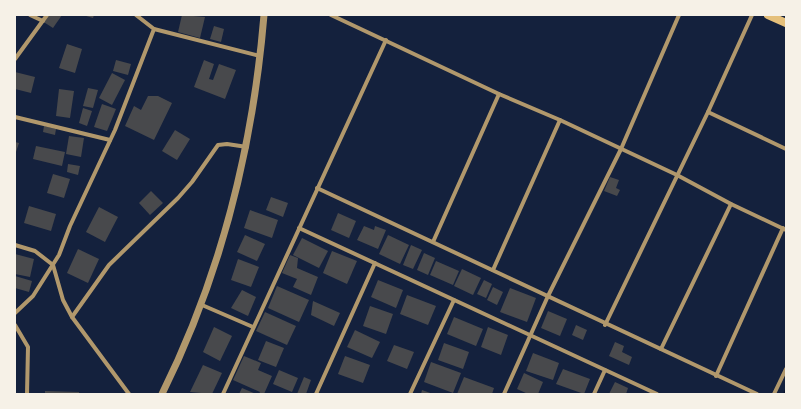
<svg xmlns="http://www.w3.org/2000/svg" width="801" height="409" font-family="Montserrat,sans-serif">
<style>
.lines{fill:none;stroke-linecap:round;stroke-linejoin:round}
.stream{stroke:#0b132b;stroke-width:3.5}
.building{fill:#48494c}
.minor{stroke:#b1986c;stroke-width:4}
.tertiary{stroke:#b1986c;stroke-width:7}
.secondary{stroke:#e5c07b;stroke-width:8}
</style>
<rect width="100%" height="100%" fill="#14213d"/>
<g class="lines">
<!-- stream -->
<path class="stream" d="M785 394 786 391"/>
</g>
<!-- building -->
<g class="building">
<path d="M46 15H62L53 28 42 21Z"/>
<path d="M83 15H94L93 18Z"/>
<path d="M182 15 205 17 200 38 178 32Z"/>
<path d="M214 26 224 29 221 42 210 39Z"/>
<path d="M67 44 82 49 75 73 59 68Z"/>
<path d="M116 60 131 64 128 75 113 71Z"/>
<path d="M204 60 214 64 209 79 213 80 219 64 236 70 225 99 194 87Z"/>
<path d="M15 72 35 77 31 93 15 89Z"/>
<path d="M112 73 125 80 112 105 99 98Z"/>
<path d="M88 88 98 90 93 108 83 106Z"/>
<path d="M59 89 74 91 70 118 56 116Z"/>
<path d="M148 96H158L172 103 154 140 125 126 134 106 141 110Z"/>
<path d="M102 104 116 109 107 131 94 127Z"/>
<path d="M83 108 92 111 87 126 79 123Z"/>
<path d="M44 126 56 129 55 135 43 132Z"/>
<path d="M175 130 190 139 177 160 162 151Z"/>
<path d="M69 136 84 138 81 157 66 154Z"/>
<path d="M15 142 19 143 15 155Z"/>
<path d="M36 146 65 152 62 166 33 159Z"/>
<path d="M68 164 80 166 78 175 67 172Z"/>
<path d="M53 174 70 179 64 198 47 193Z"/>
<path d="M610 177 619 180 616 188 620 190 617 196 604 191Z"/>
<path d="M151 191 163 203 150 215 139 203Z"/>
<path d="M271 197 288 203 283 217 266 210Z"/>
<path d="M29 206 56 214 51 231 24 223Z"/>
<path d="M99 207 118 217 105 242 86 232Z"/>
<path d="M250 210 278 220 272 238 244 228Z"/>
<path d="M338 213 356 221 349 238 331 230Z"/>
<path d="M364 226 374 230 375 226 386 230 378 249 357 240Z"/>
<path d="M245 235 265 244 257 261 237 252Z"/>
<path d="M388 235 409 245 400 264 379 254Z"/>
<path d="M302 238 328 251 319 268 293 255Z"/>
<path d="M411 245 422 250 413 269 403 265Z"/>
<path d="M78 249 99 259 88 283 67 273Z"/>
<path d="M332 251 357 261 347 284 323 273Z"/>
<path d="M424 253 435 258 428 275 417 270Z"/>
<path d="M15 254 34 259 30 277 15 274Z"/>
<path d="M290 255 298 258 297 268 318 277 311 295 293 287 297 279 282 273Z"/>
<path d="M238 259 259 267 251 287 231 280Z"/>
<path d="M436 261 459 271 453 285 430 275Z"/>
<path d="M462 269 481 278 473 295 454 286Z"/>
<path d="M15 276 32 281 29 292 15 288Z"/>
<path d="M378 280 403 290 396 308 371 297Z"/>
<path d="M484 280 492 284 486 298 477 294Z"/>
<path d="M277 286 309 300 299 322 268 308Z"/>
<path d="M493 287 503 292 497 305 487 300Z"/>
<path d="M510 288 536 298 527 322 500 312Z"/>
<path d="M242 290 256 297 248 316 231 308Z"/>
<path d="M407 295 436 306 428 325 400 314Z"/>
<path d="M313 301 340 313 334 326 311 315Z"/>
<path d="M370 306 393 314 386 334 363 326Z"/>
<path d="M548 311 567 319 560 336 541 328Z"/>
<path d="M265 312 296 326 287 345 256 331Z"/>
<path d="M454 317 483 329 476 346 447 334Z"/>
<path d="M576 325 587 330 583 340 572 335Z"/>
<path d="M214 327 232 336 220 361 203 352Z"/>
<path d="M488 327 508 335 501 355 481 347Z"/>
<path d="M355 330 380 342 372 358 347 347Z"/>
<path d="M266 341 284 348 276 367 258 360Z"/>
<path d="M615 342 624 346 622 352 632 357 629 365 609 356Z"/>
<path d="M444 343 469 352 463 369 438 360Z"/>
<path d="M394 345 414 352 407 369 387 361Z"/>
<path d="M533 353 559 363 553 380 526 371Z"/>
<path d="M244 356 261 363 258 370 272 376 264 394H259L260 392 233 380Z"/>
<path d="M345 356 370 365 363 383 338 374Z"/>
<path d="M431 362 461 373 453 393 424 382Z"/>
<path d="M203 365 222 373 212 394 190 392Z"/>
<path d="M563 369 590 379 584 394 556 384Z"/>
<path d="M279 370 298 378 292 392 273 384Z"/>
<path d="M524 373 543 382 538 394H528L517 389Z"/>
<path d="M304 377 311 380 306 394H297Z"/>
<path d="M464 377 494 388 492 394H457Z"/>
<path d="M615 382 628 388 626 394H609Z"/>
<path d="M242 388 256 394H239Z"/>
<path d="M422 390 433 394H421Z"/>
<path d="M45 391 79 392V394H45Z"/>
</g>
<g class="lines">
<!-- minor -->
<g class="minor">
<path d="M30 15 43 21"/>
<path d="M331 15 499 94 560 120 677 175 731 204 786 230"/>
<path d="M154 29 260 56"/>
<path d="M15 59 47 15"/>
<path d="M708 112 786 149"/>
<path d="M15 117 110 140"/>
<path d="M317 188 757 394"/>
<path d="M299 228 657 394"/>
<path d="M433 242 499 94"/>
<path d="M15 245 35 251 53 265 63 300 72 317 129 394"/>
<path d="M493 270 560 120"/>
<path d="M202 305 253 327"/>
<path d="M15 313 33 296 59 255 70 226 115 130 154 29 136 15"/>
<path d="M72 317 109 265 178 198 192 182 218 145 227 144 247 147"/>
<path d="M15 325 28 347 27 394"/>
<path d="M605 325 708 112 752 15"/>
<path d="M661 349 731 204"/>
<path d="M716 376 783 228"/>
<path d="M223 394 386 40"/>
<path d="M316 394 375 263"/>
<path d="M410 394 454 300"/>
<path d="M504 394 548 296 621 149 679 15"/>
<path d="M594 394 605 370"/>
<path d="M774 394 786 369"/>
</g>
<!-- tertiary -->
<path class="tertiary" d="M162 394C221 275 253 147 264 15"/>
<!-- secondary -->
<path class="secondary" d="M768 15 786 23"/>
</g>
<!-- border -->
<rect width="801" height="409" fill="none" stroke="#f6f1e7" stroke-width="32"/>
</svg>
